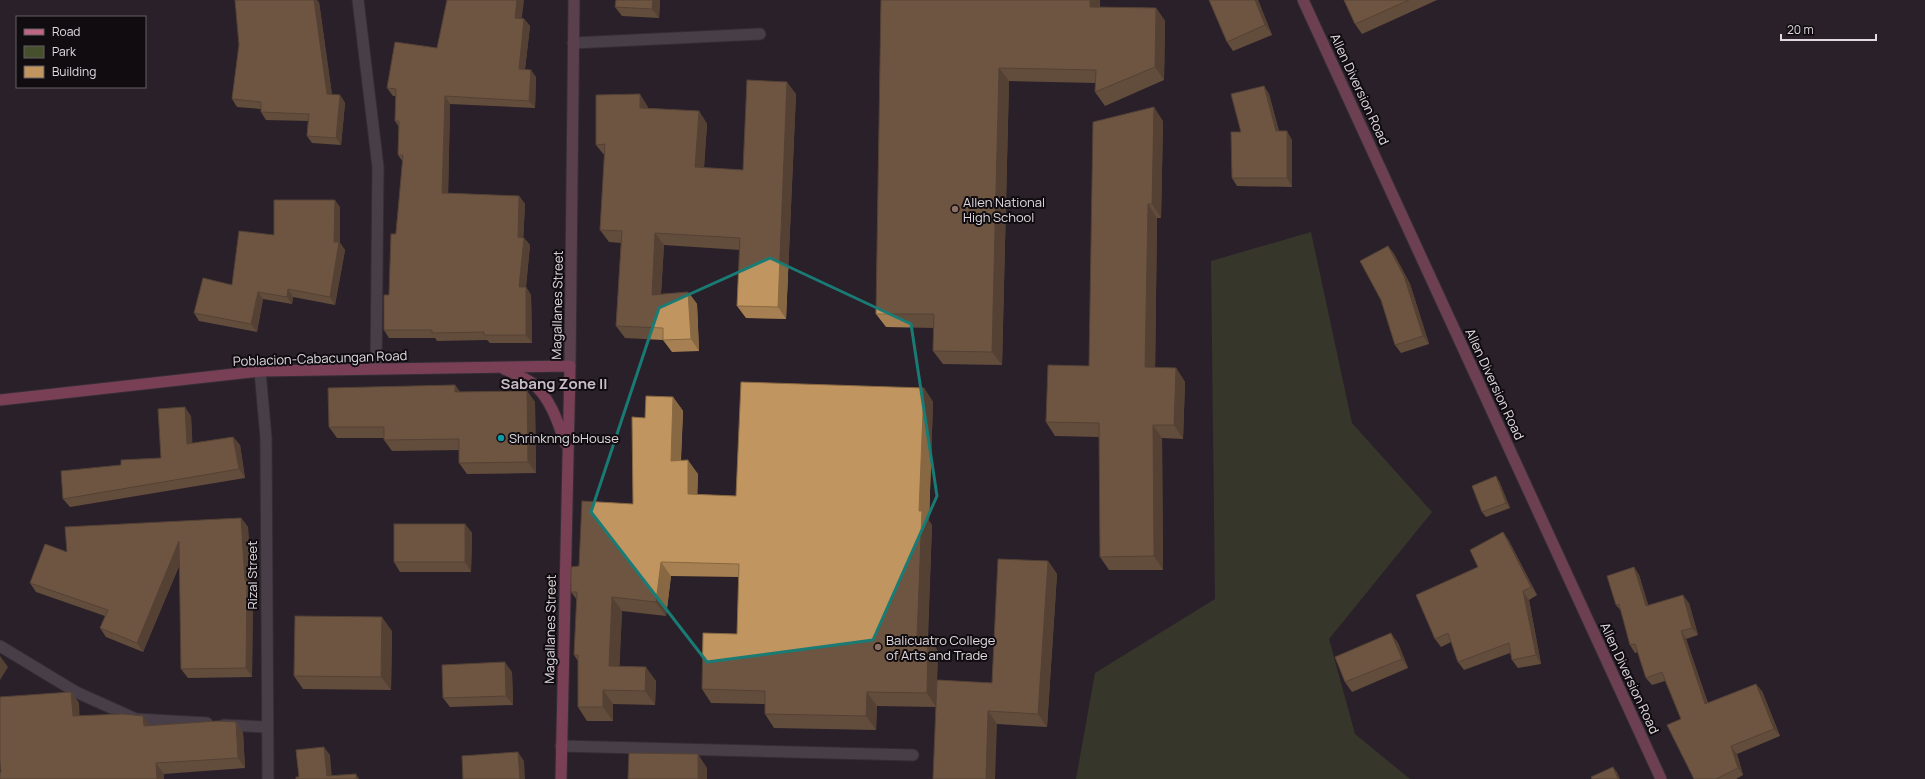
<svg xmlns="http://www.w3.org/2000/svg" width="1925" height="779" font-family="Manrope,sans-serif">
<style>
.green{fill:#46502c}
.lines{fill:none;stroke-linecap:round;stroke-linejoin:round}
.service-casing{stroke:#433c43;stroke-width:13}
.minor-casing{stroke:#433c43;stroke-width:13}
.tertiary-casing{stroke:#433c43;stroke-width:13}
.secondary-casing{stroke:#433c43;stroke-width:13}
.primary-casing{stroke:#433c43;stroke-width:13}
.trunk-casing{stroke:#433c43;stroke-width:13}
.service{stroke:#6e636e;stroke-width:11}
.minor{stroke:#6e636e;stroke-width:11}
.tertiary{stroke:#6e636e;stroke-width:11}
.secondary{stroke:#966478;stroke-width:11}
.primary{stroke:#bf6682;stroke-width:11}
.trunk{stroke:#da6789;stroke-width:11}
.wall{fill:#a68052}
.shaded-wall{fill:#876842}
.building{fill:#c1955f;stroke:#876842}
.marked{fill:none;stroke:#197b74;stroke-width:3;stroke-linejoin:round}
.education-dot{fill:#8d6e63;stroke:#100c0f;stroke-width:1.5}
.culture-dot{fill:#0f9aa8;stroke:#100c0f;stroke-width:1.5}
.labels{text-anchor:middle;stroke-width:4;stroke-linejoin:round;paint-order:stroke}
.street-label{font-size:13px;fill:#e0dae0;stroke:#100c0f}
.poi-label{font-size:13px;fill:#e0dae0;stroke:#100c0f;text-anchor:start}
.quarter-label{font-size:15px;font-weight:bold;fill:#c8bcc8;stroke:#100c0f}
</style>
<rect width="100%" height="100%" fill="#292029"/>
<!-- green -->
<path class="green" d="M1311 232 1352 423 1432 512 1329 639 1355 734 1410 779H1076L1095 673 1215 599 1211 261Z"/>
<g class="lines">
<!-- service casing -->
<g class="service-casing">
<g id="service">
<path d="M573 43 760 34"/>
<path d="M561 746 913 755"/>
</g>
</g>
<!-- minor casing -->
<g class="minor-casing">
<g id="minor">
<path d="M358 0 378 167 376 369"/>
<path d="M0 646 76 692 136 719 207 723"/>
<path d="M224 725 267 727"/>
</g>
</g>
<!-- tertiary casing -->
<g class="tertiary-casing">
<path id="tertiary" d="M260 371 266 438 268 779"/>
</g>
<!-- secondary casing -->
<g class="secondary-casing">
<path id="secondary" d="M570 366 574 0"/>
</g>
<!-- primary casing -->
<g class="primary-casing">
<path id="primary" d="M1303 0 1661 779"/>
</g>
<!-- trunk casing -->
<g class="trunk-casing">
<g id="trunk">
<path d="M504 369C513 373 523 377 532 383 550 397 558 422 565 443"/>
<path d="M0 400 260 371 570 366 561 779"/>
</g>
</g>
<!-- service -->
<use href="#service" class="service"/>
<!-- minor -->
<use href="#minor" class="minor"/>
<!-- tertiary -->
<use href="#tertiary" class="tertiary"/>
<!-- secondary -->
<use href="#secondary" class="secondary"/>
<!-- primary -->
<use href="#primary" class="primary"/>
<!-- trunk -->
<use href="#trunk" class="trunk"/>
</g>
<!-- wall -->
<g class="wall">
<path d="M660 0 659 18 622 16 615 7Z"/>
<path d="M881 0H1100V7L1156 8 1165 21 1164 80 1105 106 1095 92 1096 83 1009 81 1002 365 943 364 933 351 934 328 886 327 876 314Z"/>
<path d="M1258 0 1272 35 1233 51 1227 42Z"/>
<path d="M1344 0H1437L1362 34 1355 24Z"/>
<path d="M319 2 332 95H340L345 103 341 145 312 143 307 136 308 121 266 120 261 112V109L237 107 232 99 239 45Z"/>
<path d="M522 18 524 19 530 26 525 69 536 77 535 108 450 104 448 193 519 196 525 204 523 238H524L530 245 526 287 531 295 532 343H490L487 340 437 341 435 338H389L384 330 389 295 403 162 398 155 399 127 395 121 396 96H393L387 88 437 48Z"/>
<path d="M1264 86 1269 94 1279 131 1292 140V187L1237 186 1232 178 1241 132Z"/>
<path d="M796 94 786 319 746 318 737 306 740 250 664 245 661 294 688 292 697 304 699 351 672 352 663 340 625 338 616 326 621 243 609 242 600 230 605 156 596 145 648 107V108L699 111 707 124 704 168 743 170Z"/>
<path d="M1163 121 1161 218H1157L1155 368H1176L1185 382 1183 439 1162 438 1163 570H1109L1100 557 1099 437 1055 436 1046 422 1089 366Z"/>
<path d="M340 207V243L345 250 335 305 293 297 292 304 263 299 257 332 199 321 194 313 232 285 274 235Z"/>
<path d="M1388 246 1394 254 1410 284 1429 344 1401 353 1395 345Z"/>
<path d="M455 385 460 392 527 391 535 402 536 473 467 474 459 463V450L392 451 384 440V438H337L329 427Z"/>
<path d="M924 388 933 402 929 521 932 525 928 637 938 651 937 680 992 683 1048 561 1057 574 1047 727 997 724 936 707 877 706 876 730 774 728 765 714V704L711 703 702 689 737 634 739 577 671 576 666 616 622 611 619 666 656 681 655 705 613 704V721H587L578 707V661L574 655 577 600 571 592 579 566 633 504 645 418 673 397 683 411 681 460 698 474 697 495 736 496Z"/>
<path d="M191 416 192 444 233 437 240 445 245 478 70 507 63 499 121 465 161 458Z"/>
<path d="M1499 481 1510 508 1486 517 1482 512Z"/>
<path d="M241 518 248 527 251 586 253 590 252 677 188 678 181 669 180 564 143 652 106 637 100 628 105 616 36 592 30 583 67 552Z"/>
<path d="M465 524 472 533 471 572H400L394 562Z"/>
<path d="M1503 532 1509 541 1537 595 1529 600 1541 664 1518 668 1512 660 1510 653 1464 670 1458 662 1451 642 1441 647 1435 639 1478 567Z"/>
<path d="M1634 567 1639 575 1648 605 1689 603 1698 635 1686 639 1708 703 1762 691 1780 736 1737 754 1743 775 1736 779H1694L1681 719 1665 681 1652 685 1646 678 1638 652 1635 653 1630 645 1621 611 1616 605Z"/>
<path d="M392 631 391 690 303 689 294 676Z"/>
<path d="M1398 643 1408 668 1352 692 1345 682Z"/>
<path d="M512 672 513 705 450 707 443 698Z"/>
<path d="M71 692 79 703V716H143L150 726 236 722 243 733 245 768 164 774V779H0L1 772Z"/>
</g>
<!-- shaded-wall -->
<g class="shaded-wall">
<path d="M314 0H317L319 2 333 102 327 94Z"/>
<path d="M517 0H524L521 25 515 18Z"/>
<path d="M653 0H660L659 18 652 9Z"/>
<path d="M1090 0H1100L1099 20 1090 7Z"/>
<path d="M1255 0H1258L1272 35 1265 25Z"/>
<path d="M1156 8 1165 21 1164 80 1155 67Z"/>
<path d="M524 19 530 26 524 77 519 69Z"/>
<path d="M999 68 1009 81 1002 365 992 352Z"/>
<path d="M531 70 536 77 535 108 529 101Z"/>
<path d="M787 82 796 94 786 319 778 307Z"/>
<path d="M1264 86 1269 94 1281 140 1276 131Z"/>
<path d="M640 94 648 107V120L640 108Z"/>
<path d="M340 95 345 103 341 145 336 138Z"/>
<path d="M445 96 450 104 448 201 442 193Z"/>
<path d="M1154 107 1163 121 1161 218 1152 204Z"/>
<path d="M699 111 707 124 703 179 695 167Z"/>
<path d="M1287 131 1292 140V187L1287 178Z"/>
<path d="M519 196 525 204 523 245 518 237Z"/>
<path d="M335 200 340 207V243L345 250 335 305 330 297 334 242Z"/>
<path d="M1148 204 1157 218 1155 381 1145 367Z"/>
<path d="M655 233 664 245 660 307 652 295Z"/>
<path d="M524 238 530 245 525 295 519 287Z"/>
<path d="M1388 246 1394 254 1410 284 1429 344 1423 336Z"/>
<path d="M526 287 531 295 532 343 526 335Z"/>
<path d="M288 289 293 297 292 304 287 297Z"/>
<path d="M258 292 263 299 257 332 251 324Z"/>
<path d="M688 292 697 304 699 351 691 339Z"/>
<path d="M1176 368 1185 382 1183 439 1174 425Z"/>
<path d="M455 385 463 396 455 392Z"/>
<path d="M924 388 933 402 929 521 932 525 927 651 917 637 919 511Z"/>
<path d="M527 391 535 402 536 473 528 462Z"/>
<path d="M673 397 683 411 680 474 671 461Z"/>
<path d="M185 407 191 416 193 453 187 444Z"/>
<path d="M1153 425 1162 438 1163 570 1154 556Z"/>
<path d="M233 437 240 445 245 478 239 469Z"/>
<path d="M688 460 698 474 697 508 688 494Z"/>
<path d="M1496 476 1499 481 1510 508 1506 503Z"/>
<path d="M241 518 248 527 251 586 253 590 252 677 246 668 245 580Z"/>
<path d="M465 524 472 533 471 572 465 562Z"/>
<path d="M1503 532 1509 541 1537 595 1531 587Z"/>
<path d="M179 541 186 549 143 652 137 643Z"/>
<path d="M1048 561 1057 574 1047 727 1038 714Z"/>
<path d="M661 562 671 576 666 616 656 602Z"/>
<path d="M1634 567 1639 575 1651 614 1646 606Z"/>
<path d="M1523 591 1529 600 1541 664 1536 655Z"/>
<path d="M1683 595 1689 603 1698 635 1692 628Z"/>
<path d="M612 597 622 611 619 680 609 666Z"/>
<path d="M382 617 392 631 391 690 381 677Z"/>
<path d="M1681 631 1686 639 1710 711 1705 704Z"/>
<path d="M1391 633 1398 643 1408 668 1402 659Z"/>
<path d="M928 637 938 651 936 707 927 693Z"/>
<path d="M0 656 8 667 0 680Z"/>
<path d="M505 662 512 672 513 705 506 696Z"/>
<path d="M646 667 656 681 655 705 645 691Z"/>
<path d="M1756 684 1762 691 1780 736 1774 729Z"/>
<path d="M603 690 613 704V721L603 707Z"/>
<path d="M71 692 79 703 80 727 73 716Z"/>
<path d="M867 692 877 706 876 730 866 716Z"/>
<path d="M988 711 997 724 995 779H986Z"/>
<path d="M143 716 151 727 144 726Z"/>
<path d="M236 722 243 733 245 768 238 758Z"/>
<path d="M1731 746 1737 754 1743 775 1738 768Z"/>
<path d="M324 747 330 755 332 779 327 776Z"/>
<path d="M518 752 524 761 525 779H520Z"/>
<path d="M698 754 707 768V779H698Z"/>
<path d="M156 763 164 774V779H157Z"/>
<path d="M1613 767 1617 772 1620 779H1618Z"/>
<path d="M356 774 359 779H356Z"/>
</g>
<!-- building -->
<g class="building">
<path d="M235 0H314L327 94 340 95 336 138 307 136 309 114 261 112V102L232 99 239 45Z"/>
<path d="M447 0H517L515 18 524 19 519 69 531 70 529 101 445 96 442 193 519 196 518 237 524 238 519 287H526V335H484V332L432 333V330H384V295H389L391 234H396L403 155H398L399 121H395L396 89 387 88 395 42 437 48Z"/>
<path d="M616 0H653L652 9 615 7Z"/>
<path d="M881 0H1090V7L1156 8 1155 67 1095 92 1096 70 999 68 992 352 933 351 934 314H876Z"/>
<path d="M1209 0H1255L1265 25 1227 42Z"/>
<path d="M1344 0H1409L1355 24Z"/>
<path d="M747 80 787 82 778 307 737 306 740 238 655 233 652 295 688 292 691 339 663 340V328L616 326 622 231 600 230 605 144 596 145V95L640 94V108L699 111 695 167 743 170Z"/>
<path d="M1264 86 1276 131H1287V178H1232L1231 132H1241L1231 94Z"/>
<path d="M1154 107 1152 204H1148L1145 367 1176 368 1174 425H1153L1154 556 1100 557 1099 423 1046 422 1048 365 1089 366 1093 122Z"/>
<path d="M274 200H335L334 242H339L330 297 288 289 287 297 258 292 251 324 194 313 203 278 232 285 239 231 274 235Z"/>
<path d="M1388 246 1404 276 1423 336 1395 345 1381 300 1360 261Z"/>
<path d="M741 382 924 388 919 511H922L917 637H928L927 693 867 692 866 716 765 714V691L702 689 703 633 737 634 739 564 661 562 656 602 612 597 609 666 646 667 645 691 603 690V707H578V655H574L577 592H571V567L579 566 582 501 633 504 632 417 645 418 646 396 673 397 671 461 688 460V494L736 496Z"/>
<path d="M455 385V392L527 391 528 462 459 463V439L384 440V427H329L328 388Z"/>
<path d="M185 407 187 444 233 437 239 469 63 499 61 471 121 465V460L161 458 158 409Z"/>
<path d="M1496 476 1506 503 1482 512 1472 486Z"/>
<path d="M241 518 245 580 247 581 246 668 181 669 179 541 137 643 100 628 108 610 30 583 45 544 67 552 65 527Z"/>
<rect x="394" y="524" width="71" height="38"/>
<path d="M1503 532 1531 587 1523 591 1536 655 1512 660 1509 643 1458 662 1448 633 1435 639 1416 595 1478 567 1470 550Z"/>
<path d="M998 559 1048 561 1038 714 988 711 986 779H933L937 680 992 683Z"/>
<path d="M1634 567 1646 606 1683 595 1692 628 1681 631 1705 704 1756 684 1774 729 1731 746 1738 768 1716 779H1694L1667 725 1681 719 1662 672 1646 678 1635 644 1630 645 1619 604 1616 605 1607 576Z"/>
<path d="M295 616 382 617 381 677 294 676Z"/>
<path d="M1391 633 1402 659 1345 682 1335 657Z"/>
<path d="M505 662 506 696 443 698 442 665Z"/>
<path d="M71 692 73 716 123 714 143 716 144 726 217 721 236 722 238 758 156 763 157 779H0V772H1L0 761V697Z"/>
<path d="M324 747 327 776 356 774V779H296V777H299L296 750Z"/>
<path d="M518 752 520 779H463L462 756Z"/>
<path d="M629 753 698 754V779H628Z"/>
<path d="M1613 767 1618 779H1592L1591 777Z"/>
</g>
<!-- marked area -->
<path d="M0 0H1925V779H0ZM770 258 911 324 937 496 873 640 707 662 591 512 659 308Z" fill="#292029" fill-opacity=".55" fill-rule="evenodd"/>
<path class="marked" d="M770 258 911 324 937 496 873 640 707 662 591 512 659 308Z"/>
<!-- markers -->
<g class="education-dot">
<circle cx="955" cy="209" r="4"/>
<circle cx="878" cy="647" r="4"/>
</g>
<circle class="culture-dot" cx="501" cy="438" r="4"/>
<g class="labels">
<!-- street labels -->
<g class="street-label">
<text transform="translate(1360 89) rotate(65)" y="5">Allen Diversion Road</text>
<text transform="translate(557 305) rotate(-89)" y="5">Magallanes Street</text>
<text transform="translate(320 358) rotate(-2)" y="5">Poblacion-Cabacungan Road</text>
<text transform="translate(1495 384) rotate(65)" y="5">Allen Diversion Road</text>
<text transform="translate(252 575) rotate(-90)" y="5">Rizal Street</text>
<text transform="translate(550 629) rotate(-89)" y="5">Magallanes Street</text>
<text transform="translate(1630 678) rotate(65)" y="5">Allen Diversion Road</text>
</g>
<!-- poi labels -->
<g class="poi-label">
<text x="963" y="207">Allen National<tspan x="963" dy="15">High School</tspan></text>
<text x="509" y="443">Shrinknng bHouse</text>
<text x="886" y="645">Balicuatro College<tspan x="886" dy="15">of Arts and Trade</tspan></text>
</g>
<!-- quarter labels -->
<g class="quarter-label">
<text x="554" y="389">Sabang Zone II</text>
</g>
</g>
<!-- legend -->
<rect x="16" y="16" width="130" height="72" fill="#100c0f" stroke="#635e63"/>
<rect x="24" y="29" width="20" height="6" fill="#bf6682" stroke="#635e63"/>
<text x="52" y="36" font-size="12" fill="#e0dae0">Road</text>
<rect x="24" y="46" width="20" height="12" fill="#46502c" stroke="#635e63"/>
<text x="52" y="56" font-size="12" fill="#e0dae0">Park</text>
<rect x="24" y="66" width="20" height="12" fill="#c1955f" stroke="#635e63"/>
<text x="52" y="76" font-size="12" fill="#e0dae0">Building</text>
<!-- scale -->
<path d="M1781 34v6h95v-6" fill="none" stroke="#e0dae0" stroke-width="2"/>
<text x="1787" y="34" font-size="12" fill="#e0dae0" stroke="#100c0f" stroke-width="3" paint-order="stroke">20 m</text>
</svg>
